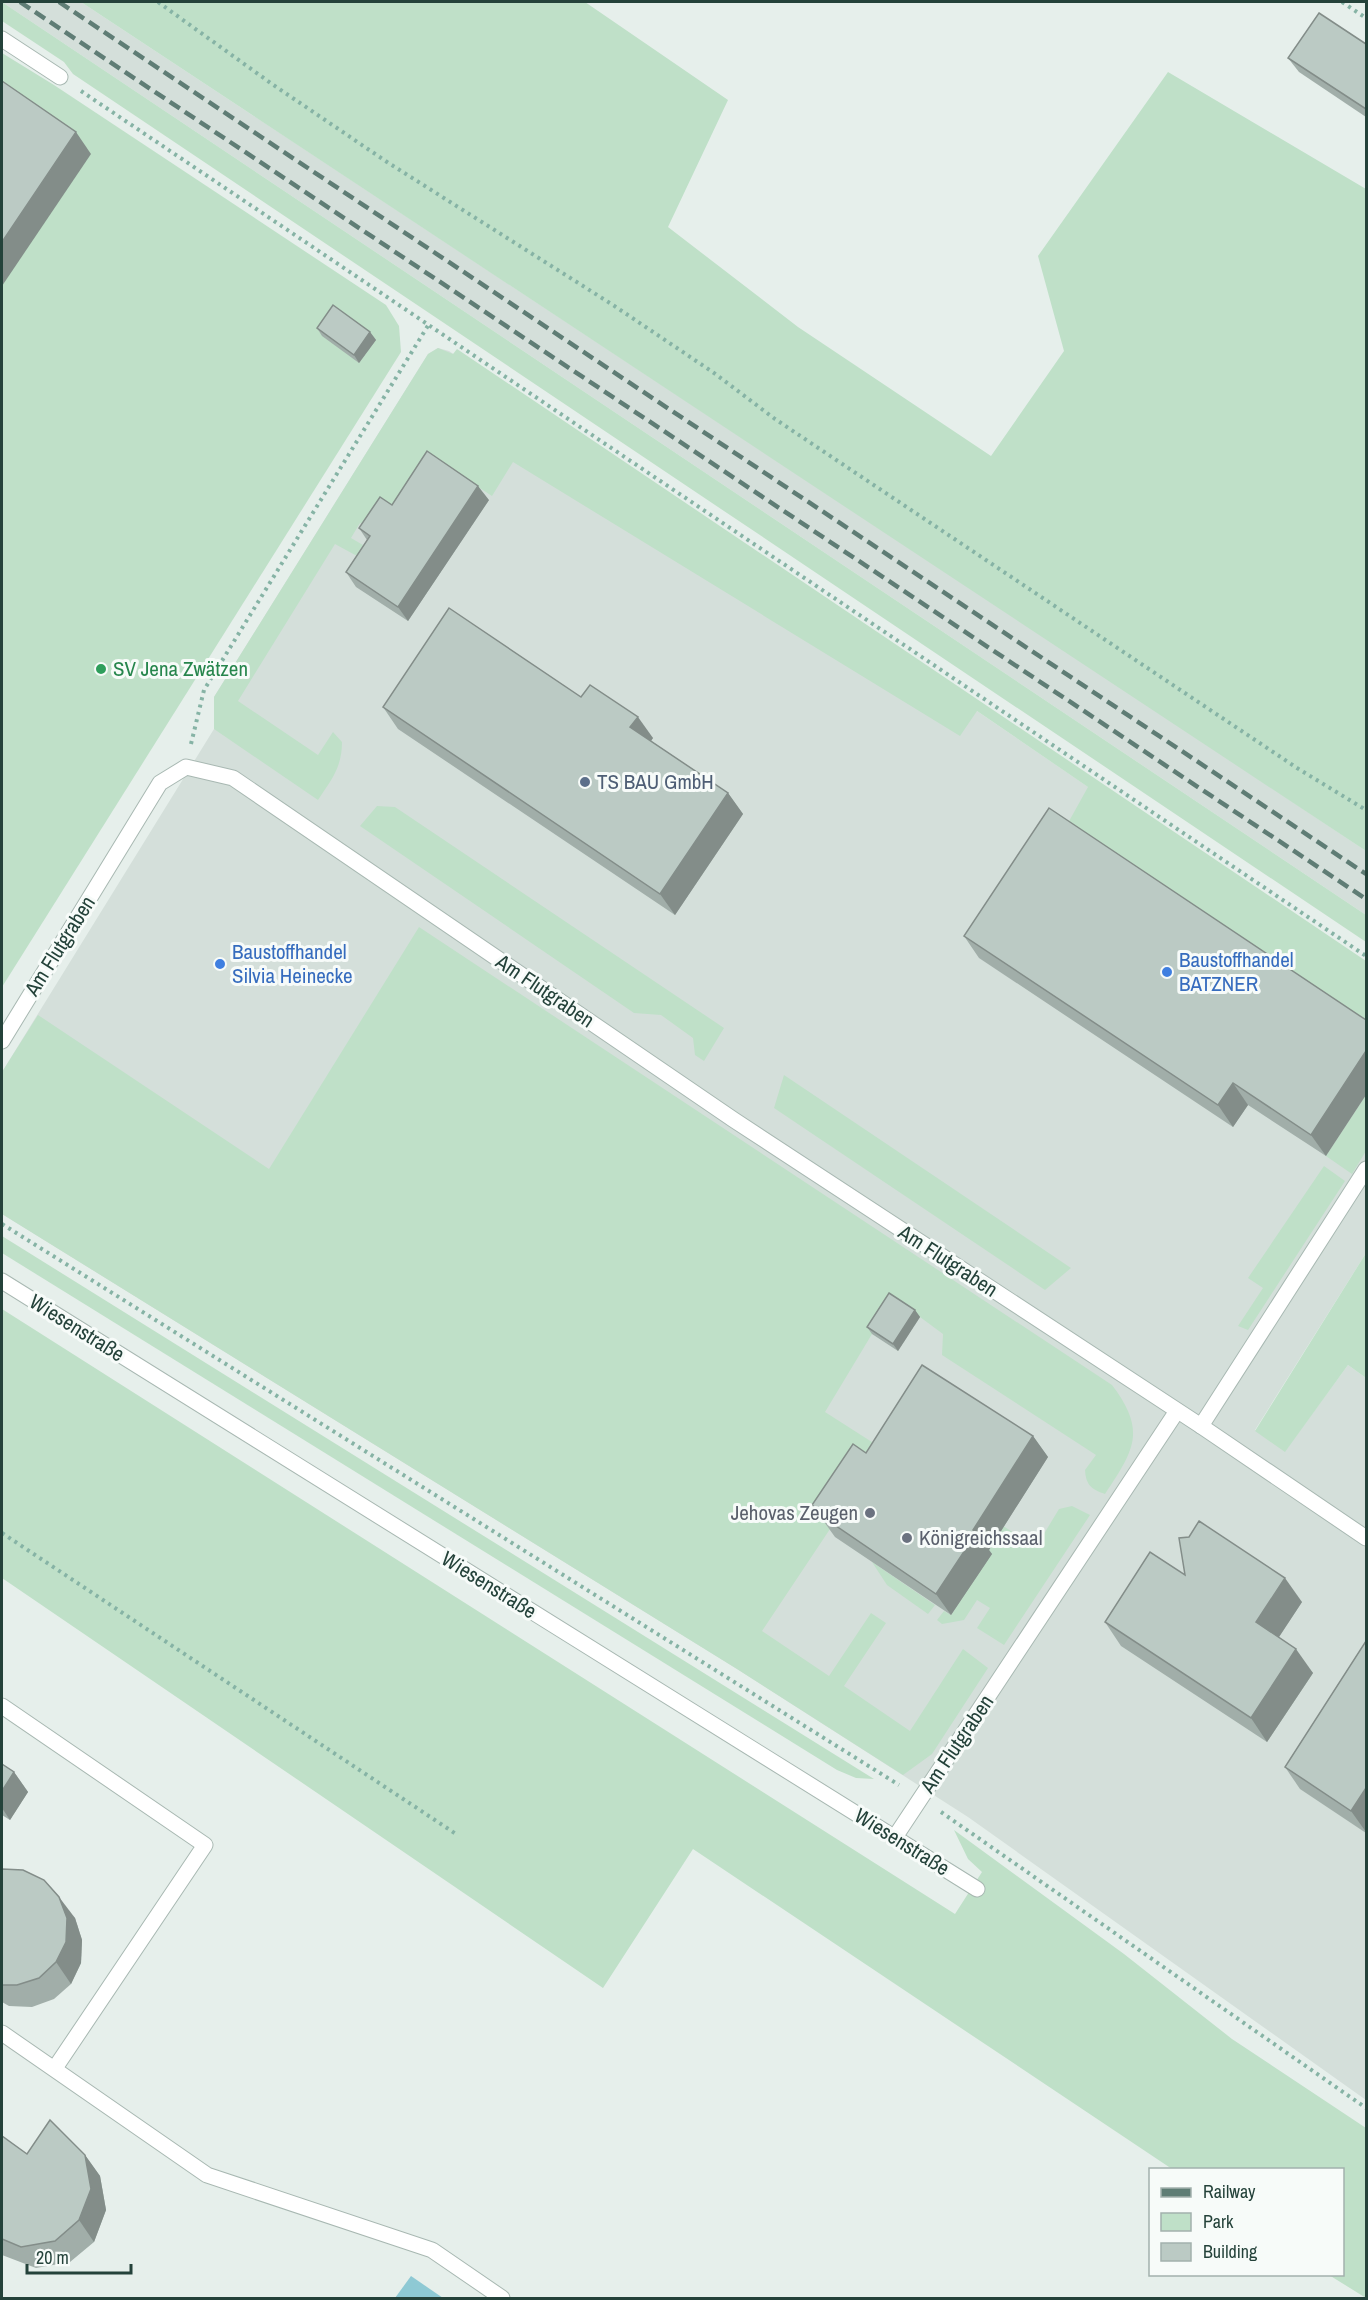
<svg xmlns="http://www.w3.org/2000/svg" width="1368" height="2300" font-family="'Archivo Narrow',sans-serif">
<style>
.built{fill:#d4dfda}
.green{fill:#bfe0c8}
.water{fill:#8ec9d4}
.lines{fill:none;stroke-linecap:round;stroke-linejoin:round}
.lane-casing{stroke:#a8b8b2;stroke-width:17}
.path{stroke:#86b3a5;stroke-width:4;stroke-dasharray:3 4.5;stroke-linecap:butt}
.lane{stroke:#fff;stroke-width:15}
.rail{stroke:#5f7d75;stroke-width:4.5;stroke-dasharray:12 6;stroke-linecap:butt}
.wall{fill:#a1aea9}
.shaded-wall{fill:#838d89}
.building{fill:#bbcac4;stroke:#838d89;stroke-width:1.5}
.leisure-dot{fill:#2e9e5b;stroke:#f7fbf9;stroke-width:2}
.service-dot{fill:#5c6f8a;stroke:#f7fbf9;stroke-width:2}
.shop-dot{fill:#3f7fe0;stroke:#f7fbf9;stroke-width:2}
.worship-dot{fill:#6b7280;stroke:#f7fbf9;stroke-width:2}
.labels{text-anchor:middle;stroke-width:6;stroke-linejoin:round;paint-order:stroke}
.leisure-label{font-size:21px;fill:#27864d;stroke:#f7fbf9;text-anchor:start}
.service-label{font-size:21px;fill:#4e5e75;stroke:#f7fbf9;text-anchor:start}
.street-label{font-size:21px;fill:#24423a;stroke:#f7fbf9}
.shop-label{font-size:21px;fill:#366cbe;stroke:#f7fbf9;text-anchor:start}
.worship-label{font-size:21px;fill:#5b616d;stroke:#f7fbf9;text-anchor:end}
</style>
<rect width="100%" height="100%" fill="#e6efeb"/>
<!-- built -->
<g class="built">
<path d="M2 2H81L1218 752 1366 851V915Z"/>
<path d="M438 348 449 351 1166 840 1366 981V1253L1255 1430 1285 1451 1348 1365 1366 1378V2100L968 1817 737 1669 2 1214V1072L214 729V697L428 354Z"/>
</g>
<!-- green -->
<g class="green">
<path d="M2 2 1366 915V942L73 74 64 62 2 21Z"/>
<path d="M81 2H585L728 100 668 227 798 327 991 456 1064 351 1038 256 1168 72 1366 189V851Z"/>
<path d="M2 53 54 85 386 305 399 326 401 352 2 987Z"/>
<path d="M438 348 453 354 457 349 1366 961V1025L1068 823 1088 787 977 711 960 736 513 462 492 496 434 458 399 509 369 527 360 523 351 538 363 545 357 556 335 544 238 701 318 755 333 732 342 742C342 768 331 780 318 800L214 729V697L428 354Z"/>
<path d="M377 806 395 807 724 1028 704 1061 695 1055 693 1038 661 1015 634 1013 360 826Z"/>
<path d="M419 927 1112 1385C1147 1431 1134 1450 1105 1494 1091 1489 1086 1485 1085 1470L1096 1455 942 1355 943 1334 920 1317 872 1334 825 1412 1036 1547 1059 1509 1072 1506 1090 1515 1004 1645 977 1628 990 1608 977 1600 964 1620 942 1624 937 1620 944 1611 951 1615 991 1553 827 1526 830 1529 762 1631 829 1676 871 1613 886 1623 844 1686 910 1731 963 1649 988 1668 932 1754 903 1775 737 1669 2 1214V1072L38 1015 269 1169Z"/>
<path d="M784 1075 1071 1268 1045 1290 774 1108Z"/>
<path d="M1366 1095V1151L1352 1174 1326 1156Z"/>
<path d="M1324 1166 1345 1181 1248 1330 1238 1326 1263 1288 1248 1278Z"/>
<path d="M2 1236 874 1779 856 1778 837 1770 2 1253Z"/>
<path d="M1366 1253V1378L1348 1365 1285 1452 1255 1431Z"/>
<path d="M2 1309 955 1914 982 1872 968 1859 954 1830 1124 1954 1232 2039 1366 2128V2298L1329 2275 1342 2274V2170L1172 2169 693 1849 603 1988 2 1578Z"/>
<path d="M872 1562 935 1605 928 1614 887 1585Z"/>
</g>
<!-- water -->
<path class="water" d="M411 2276 443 2298H395Z"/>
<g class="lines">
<!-- lane casing -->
<g class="lane-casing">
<g id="lane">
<path d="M2 39 60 77"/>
<path d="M2 1041 160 783 186 767 233 778 734 1120 1201 1426 1366 1538"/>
<path d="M2 1281 977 1889"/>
<path d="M1201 1426 1366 1169"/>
<path d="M2 1706 205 1845 55 2068"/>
<path d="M895 1837 1177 1411"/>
<path d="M2 2033 207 2175 432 2250 502 2298"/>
</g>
</g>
<!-- path -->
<g class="path">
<path d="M158 2 272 84 387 162 613 305 714 373 775 419 1297 768 1366 810"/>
<path d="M1342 2 1366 18"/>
<path d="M81 91 1366 956"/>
<path d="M191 744 204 690 429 324"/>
<path d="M2 1224 899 1785"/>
<path d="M2 1533 456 1834"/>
<path d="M941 1812 1366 2108"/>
</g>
<!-- lane -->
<use href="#lane" class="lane"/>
<!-- rail -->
<g class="rail">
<path d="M20 2 1366 899"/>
<path d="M59 2 1366 874"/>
</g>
</g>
<!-- wall -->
<g class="wall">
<path d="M1366 44V117L1299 72 1288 58Z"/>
<path d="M317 328 370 332 376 340 359 363 322 336Z"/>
<path d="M489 500 408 621 356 587 346 572 367 540 359 528 392 505Z"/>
<path d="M581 697 653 738 651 741 728 793 743 814 675 915 398 729 383 707Z"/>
<path d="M964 936 1366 1020 1326 1156 1248 1105 1233 1127 979 958Z"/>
<path d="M915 1310 920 1317 898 1351 872 1334 867 1327Z"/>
<path d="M1033 1436 1048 1457 989 1550 992 1554 951 1615 835 1537 812 1505 866 1453Z"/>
<path d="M1185 1575 1302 1602 1279 1637 1313 1673 1267 1742 1121 1646 1105 1622Z"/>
<path d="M1366 1641V1833L1300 1789 1285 1767Z"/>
<path d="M2 1764 14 1772 28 1792 10 1820 2 1815Z"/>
<path d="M2 1869 75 1918 82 1940 81 1963 71 1984 54 1999 32 2007 9 2006 2 2002Z"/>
<path d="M2 2136 27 2154 85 2155 100 2176 106 2210 94 2242 70 2262 36 2268 2 2255Z"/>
</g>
<!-- shaded-wall -->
<g class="shaded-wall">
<path d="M76 132 91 154 2 286V242Z"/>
<path d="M370 332 376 340 359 363 354 355Z"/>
<path d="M478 486 489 500 408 621 398 607Z"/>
<path d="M638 717 653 738 645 749 630 727Z"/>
<path d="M728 793 743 814 675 915 660 894Z"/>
<path d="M1366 1051V1095L1326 1156 1311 1135Z"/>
<path d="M1233 1083 1248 1105 1233 1127 1218 1105Z"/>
<path d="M915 1310 920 1317 898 1351 893 1344Z"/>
<path d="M1033 1436 1048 1457 989 1550 992 1554 951 1615 936 1594 973 1530Z"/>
<path d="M1285 1578 1302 1602 1273 1646 1256 1622Z"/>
<path d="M1296 1649 1313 1673 1267 1742 1251 1718Z"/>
<path d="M14 1772 28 1792 10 1820 2 1808V1791Z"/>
<path d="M1366 1788V1832L1351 1811Z"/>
<path d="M59 1897 75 1918 82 1940 81 1963 71 1984 56 1962Z"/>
<path d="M85 2155 100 2176 106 2210 94 2242 79 2220Z"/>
</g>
<!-- building -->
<g class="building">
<path d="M1319 13 1366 44V109L1288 58Z"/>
<path d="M2 81 76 132 2 242Z"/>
<path d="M333 305 370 332 354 355 317 328Z"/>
<path d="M427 451 478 486 398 607 346 572 370 536 359 528 380 497 392 505Z"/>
<path d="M449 608 581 697 590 685 638 717 630 727 728 793 660 894 383 707Z"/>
<path d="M1049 808 1366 1020V1051L1311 1135 1233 1083 1218 1105 964 936Z"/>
<path d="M889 1293 915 1310 893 1344 867 1327Z"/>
<path d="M922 1365 1033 1436 973 1530 977 1532 936 1594 820 1515 821 1512 812 1505 853 1444 866 1453Z"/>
<path d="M1199 1521 1285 1578 1256 1622 1296 1649 1251 1718 1105 1622 1150 1552 1185 1575 1179 1538 1189 1537Z"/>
<path d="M1366 1641V1788L1351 1811 1285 1767Z"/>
<path d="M2 1764 14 1772 2 1791Z"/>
<path d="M2 1869 23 1870 44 1880 59 1897 67 1918 66 1942 56 1962 39 1978 17 1985H2Z"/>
<path d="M50 2120 85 2155 91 2189 79 2220 55 2241 21 2247 2 2239V2136L27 2154Z"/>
</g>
<!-- markers -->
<circle class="leisure-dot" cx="101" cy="669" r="6"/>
<circle class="service-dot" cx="585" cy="782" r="6"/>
<g class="shop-dot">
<circle cx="220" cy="964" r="6"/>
<circle cx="1167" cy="972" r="6"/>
</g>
<g class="worship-dot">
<circle cx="870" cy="1513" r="6"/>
<circle cx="907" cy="1538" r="6"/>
</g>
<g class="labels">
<!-- leisure labels -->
<g class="leisure-label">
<text x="113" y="676">SV Jena Zwätzen</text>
</g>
<!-- service labels -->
<g class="service-label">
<text x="597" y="789">TS BAU GmbH</text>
</g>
<!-- street labels -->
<g class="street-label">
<text transform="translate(60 946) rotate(-58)" y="7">Am Flutgraben</text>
<text transform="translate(545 991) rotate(34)" y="7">Am Flutgraben</text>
<text transform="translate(948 1261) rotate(33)" y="7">Am Flutgraben</text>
<text transform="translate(77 1328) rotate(32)" y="7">Wiesenstraße</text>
<text transform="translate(489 1585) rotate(32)" y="7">Wiesenstraße</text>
<text transform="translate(957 1744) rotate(-56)" y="7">Am Flutgraben</text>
<text transform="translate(902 1842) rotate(32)" y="7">Wiesenstraße</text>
</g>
<!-- shop labels -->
<g class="shop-label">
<text x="232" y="959">Baustoffhandel<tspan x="232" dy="24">Silvia Heinecke</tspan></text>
<text x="1179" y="967">Baustoffhandel<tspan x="1179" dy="24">BATZNER</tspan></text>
</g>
<!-- worship labels -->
<g class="worship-label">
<text x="858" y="1520">Jehovas Zeugen</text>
<text x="919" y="1545" text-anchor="start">Königreichssaal</text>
</g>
</g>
<!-- border -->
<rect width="1368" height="2300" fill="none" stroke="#24423a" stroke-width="6"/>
<!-- legend -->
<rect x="1149" y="2168" width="195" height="108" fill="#f7fbf9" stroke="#a3b1ad" stroke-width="1.5"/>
<rect x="1161" y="2188" width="30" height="9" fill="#5f7d75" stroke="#a3b1ad" stroke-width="1.5"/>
<text x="1203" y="2198" font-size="18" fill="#24423a">Railway</text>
<rect x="1161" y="2213" width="30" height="18" fill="#bfe0c8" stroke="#a3b1ad" stroke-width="1.5"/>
<text x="1203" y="2228" font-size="18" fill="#24423a">Park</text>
<rect x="1161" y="2243" width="30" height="18" fill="#bbcac4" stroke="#a3b1ad" stroke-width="1.5"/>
<text x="1203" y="2258" font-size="18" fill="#24423a">Building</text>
<!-- scale -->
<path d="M27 2264v9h104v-9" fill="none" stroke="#24423a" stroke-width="3"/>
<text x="36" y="2264" font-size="18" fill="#24423a" stroke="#f7fbf9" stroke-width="4.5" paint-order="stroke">20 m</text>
</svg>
